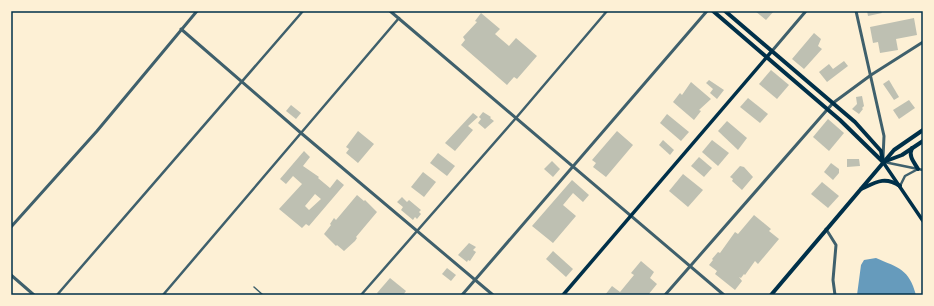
<svg xmlns="http://www.w3.org/2000/svg" width="934" height="306" font-family="Montserrat,sans-serif">
<style>
.water{fill:#669bbc}
.building{fill:#bec0b2;fill-rule:evenodd}
.lines{fill:none;stroke-linecap:round;stroke-linejoin:round}
.service{stroke:#3f606c;stroke-width:1.5}
.minor{stroke:#3f606c;stroke-width:2.5}
.tertiary{stroke:#3f606c;stroke-width:3}
.secondary{stroke:#003049;stroke-width:3.5}
.primary{stroke:#003049;stroke-width:4}
.neatline{fill:none;stroke:#003049;stroke-width:1.5}
</style>
<rect width="100%" height="100%" fill="#fdf0d5"/>
<!-- water -->
<path class="water" d="M876 258C899 268 909 269 916 295H857L861 265 864 260Z"/>
<!-- building -->
<g class="building">
<path d="M755 11H774L766 20Z"/>
<path d="M867 11H881L882 13 868 16Z"/>
<path d="M481 13 500 29 495 34 509 46 516 38 537 56 517 79 514 77 507 85 461 45 465 40 463 37 477 22 475 21Z"/>
<path d="M914 18 917 35 896 39 898 50 880 53 878 42 873 43 870 27Z"/>
<path d="M814 33 821 39 818 46 822 49 804 69 792 59Z"/>
<path d="M844 61 848 66 827 82 819 72 829 64 833 69Z"/>
<path d="M771 70 789 85 777 99 759 84Z"/>
<path d="M709 80 724 90 717 99 710 93 713 89 706 83Z"/>
<path d="M889 80 899 97 894 100 883 84Z"/>
<path d="M691 82 711 99 699 110 701 111 694 120 673 102 680 93 682 95Z"/>
<path d="M862 96 864 106 862 108 863 109 859 114 852 109 857 104 856 97Z"/>
<path d="M748 98 768 114 760 123 740 107Z"/>
<path d="M909 100 915 108 899 119 893 110Z"/>
<path d="M291 105 301 113 296 119 286 111Z"/>
<path d="M483 112 491 117 490 118 494 121 485 129 478 123 481 119 479 117Z"/>
<path d="M473 113 478 117 468 126 473 130 455 151 445 143Z"/>
<path d="M667 114 689 132 681 141 660 123Z"/>
<path d="M828 119 844 133 829 151 813 137Z"/>
<path d="M727 121 747 138 738 150 718 131Z"/>
<path d="M358 131 374 144 358 163 346 153 349 149 346 147Z"/>
<path d="M617 131 633 145 606 177 593 167 596 163 592 160Z"/>
<path d="M663 140 674 150 670 155 659 145Z"/>
<path d="M712 140 729 153 718 166 702 152Z"/>
<path d="M304 151 310 157 303 166 319 177 318 178 330 188 337 179 344 185 309 226 306 224 302 228 279 209 302 184 293 176 286 184 280 179ZM315 194 321 199 309 210 305 206Z"/>
<path d="M438 153 455 166 447 176 430 163Z"/>
<path d="M699 157 712 168 704 177 691 166Z"/>
<path d="M847 159H859L860 166 847 167Z"/>
<path d="M552 161 560 169 553 177 544 169Z"/>
<path d="M831 163 839 169V173L833 180 824 172Z"/>
<path d="M740 166 744 167 753 177 742 190 732 181 733 179 730 177Z"/>
<path d="M423 172 436 182 424 197 411 187Z"/>
<path d="M683 174 703 190 688 207 669 191Z"/>
<path d="M572 180 589 195 583 202 573 193 563 205 576 216 553 243 532 226Z"/>
<path d="M822 182 839 196 828 208 811 194Z"/>
<path d="M357 195 364 201 365 200 377 212 356 237 357 238 355 241 344 251 337 245 336 246 324 234 331 225 330 224 334 218 336 220Z"/>
<path d="M402 197 407 202 409 200 421 210 419 212 421 214 417 219 415 217 413 220 401 210 403 207 397 202Z"/>
<path d="M754 215 771 229 769 231 779 239 758 264 755 261 745 275 744 274 741 278 739 277 742 281 735 290 715 274 717 271 709 265 713 260 712 259 718 252 720 253 735 232 738 234Z"/>
<path d="M469 243 476 247 473 250 476 252 470 261 468 260 467 262 458 255Z"/>
<path d="M553 251 573 269 566 277 546 259Z"/>
<path d="M641 261 654 272 650 278 657 284 648 295H605L612 286 620 292 634 275 631 273Z"/>
<path d="M447 268 456 275 451 281 442 274Z"/>
<path d="M390 278 406 291 403 295H379L377 293Z"/>
</g>
<g class="lines">
<!-- service -->
<path class="service" d="M254 287 263 295"/>
<!-- minor -->
<g class="minor">
<path d="M884 162 923 170"/>
<path d="M900 186 905 176 918 169"/>
<path d="M57 295 303 11"/>
<path d="M163 295 399 18"/>
<path d="M361 295 516 118 607 11"/>
</g>
<!-- tertiary -->
<g class="tertiary">
<path d="M390 11 724 295"/>
<path d="M856 11 884 136 883 158"/>
<path d="M181 29 301 133 493 295"/>
<path d="M772 51 806 11"/>
<path d="M11 227 97 131 197 11"/>
<path d="M826 229 836 245 833 280 835 295"/>
<path d="M11 275 34 295"/>
<path d="M462 295 707 11"/>
<path d="M665 295 833 103 871 75 923 42"/>
</g>
<!-- secondary -->
<g class="secondary">
<path d="M883 162 923 221"/>
<path d="M563 295 772 51"/>
</g>
<!-- primary -->
<g class="primary">
<path d="M713 11 840 120 883 162"/>
<path d="M725 11 855 122 881 151 883 162"/>
<path d="M912 148C908 156 914 162 918 169"/>
<path d="M886 161 902 155 923 141"/>
<path d="M861 189C876 182 885 176 900 186"/>
<path d="M771 295 894 150 923 130"/>
</g>
</g>
<!-- border -->
<rect width="934" height="306" fill="none" stroke="#fdf0d5" stroke-width="24"/>
<rect x="12" y="12" width="910" height="282" class="neatline"/>
</svg>
